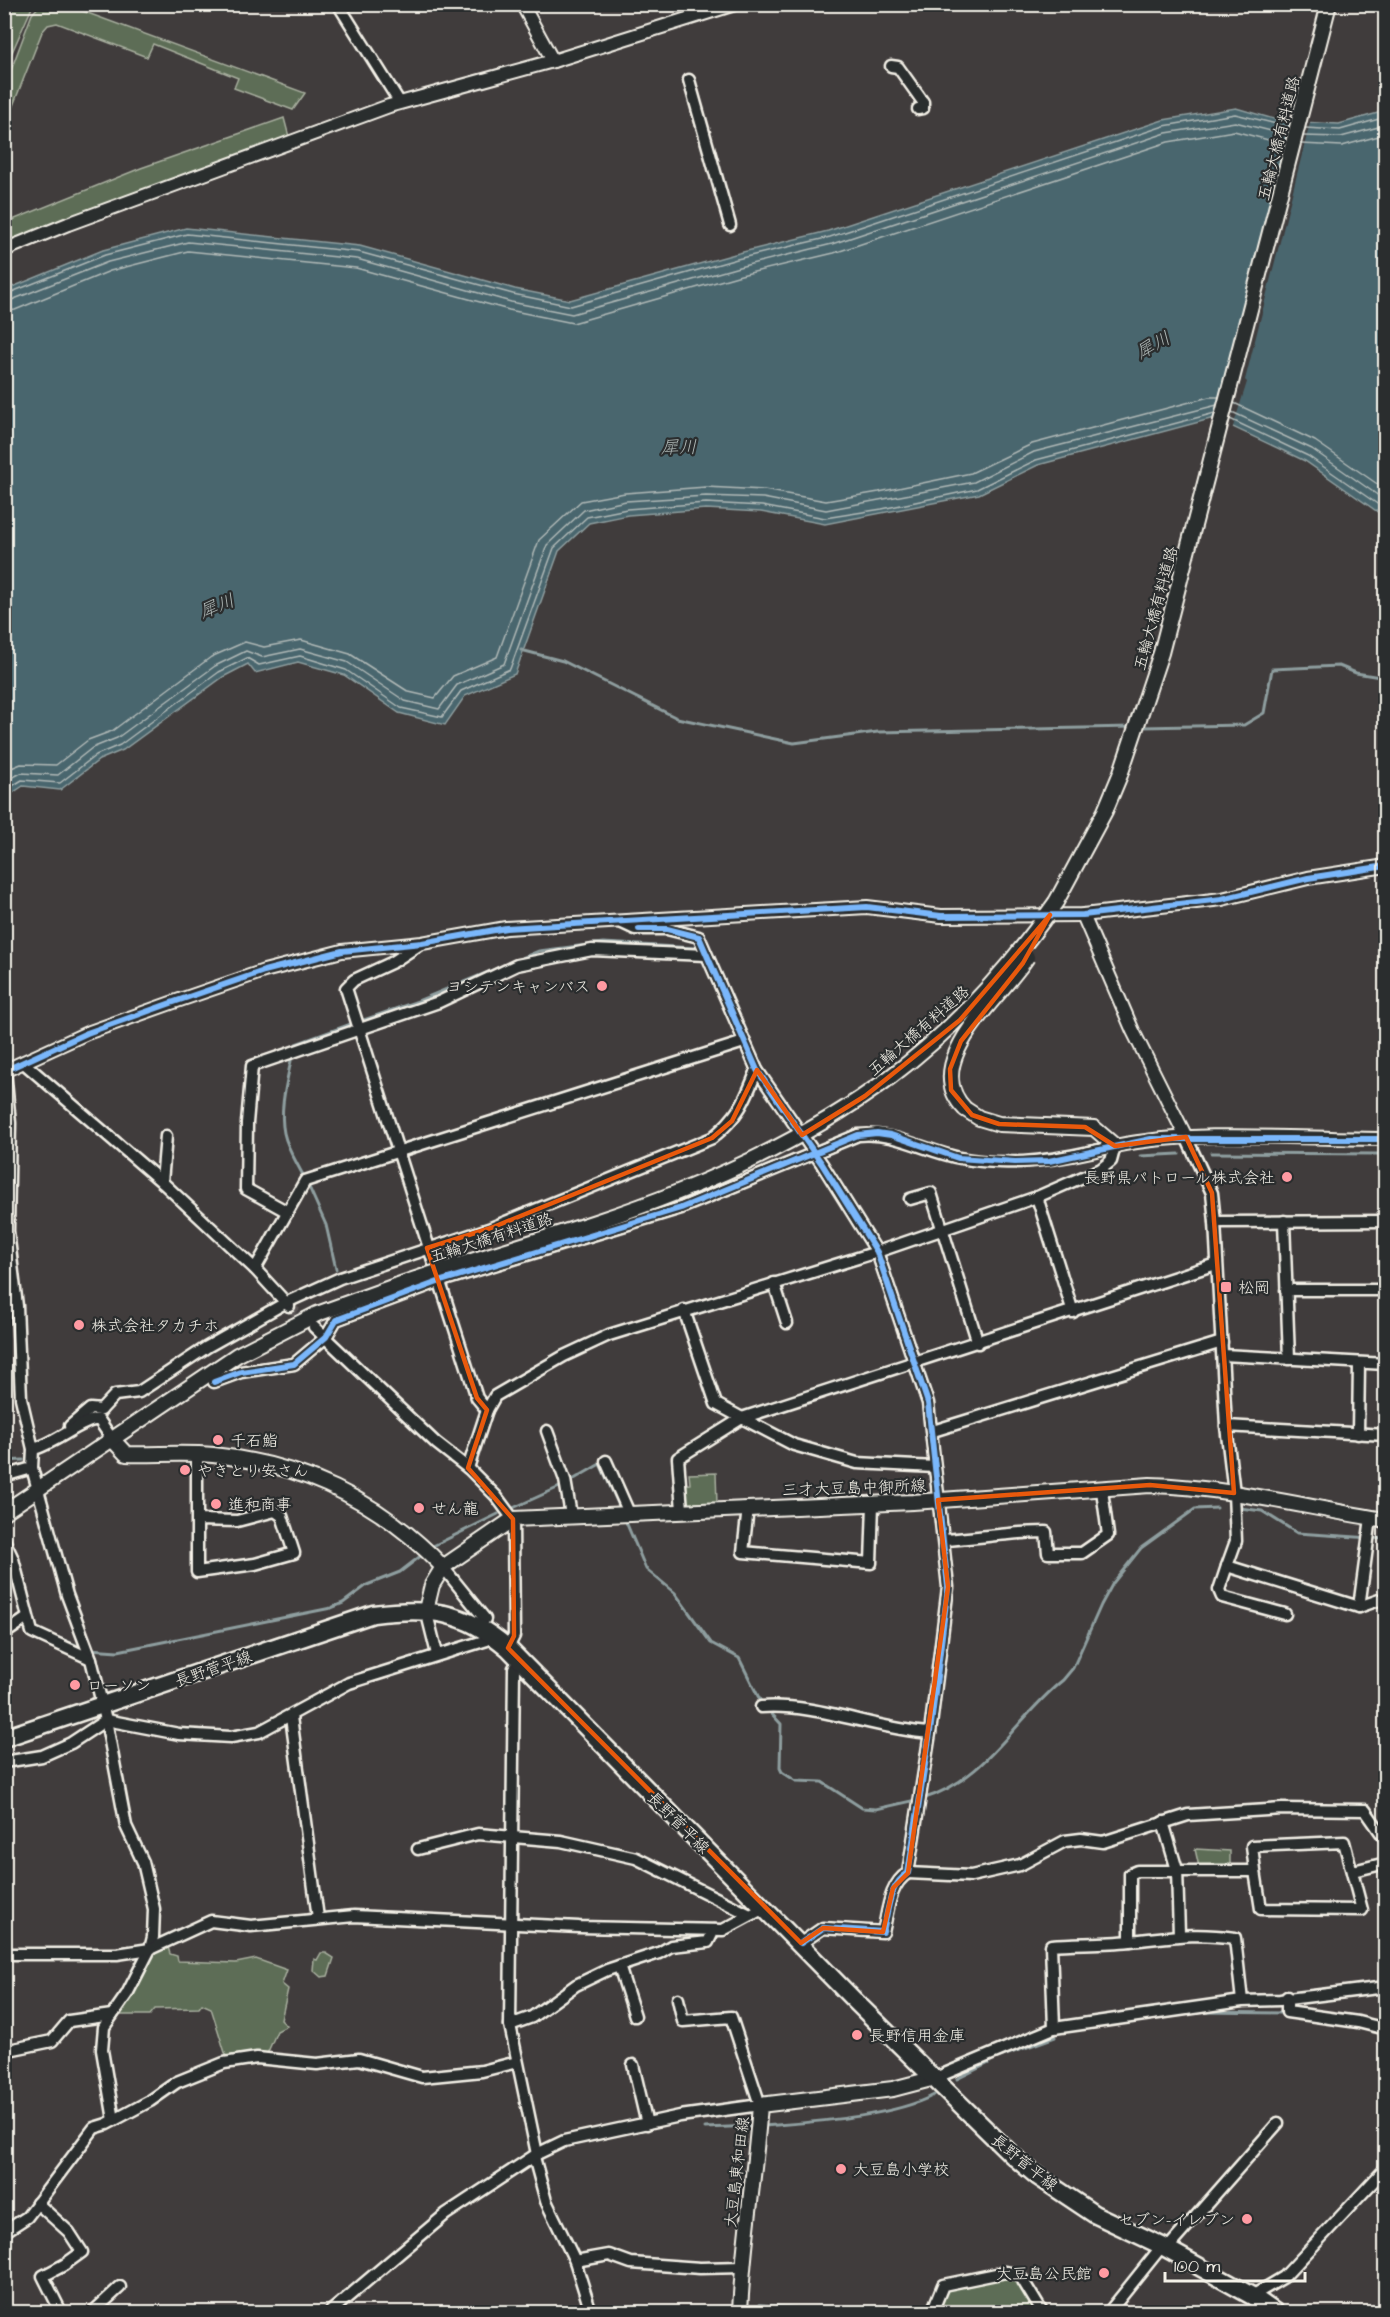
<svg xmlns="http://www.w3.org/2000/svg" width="1390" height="2317" font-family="'Architects Daughter','Klee One',sans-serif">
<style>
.green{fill:#5d6d56;stroke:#a8af9f;stroke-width:1.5}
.water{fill:#4a666e;stroke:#8e9e9f;stroke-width:1.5}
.pier{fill:#403c3c}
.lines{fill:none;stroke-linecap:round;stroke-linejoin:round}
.shore{stroke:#b0b9b7;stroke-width:1.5}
.stream{stroke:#8e9e9f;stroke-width:3}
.minor-tunnel{stroke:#5b5756;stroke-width:10;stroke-dasharray:10 5;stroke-linecap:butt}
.minor-casing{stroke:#f4f1e8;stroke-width:15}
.tertiary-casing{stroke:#f4f1e8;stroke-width:16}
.secondary-casing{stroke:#f4f1e8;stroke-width:18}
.primary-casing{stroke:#f4f1e8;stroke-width:21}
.minor{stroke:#2a2d2e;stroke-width:10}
.tertiary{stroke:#2a2d2e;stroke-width:12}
.secondary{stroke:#2a2d2e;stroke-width:14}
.primary{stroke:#2a2d2e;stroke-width:16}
.secondary-bridge-casing{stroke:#f4f1e8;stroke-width:18;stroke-linecap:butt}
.secondary-bridge{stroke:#2a2d2e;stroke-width:14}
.cycleway-casing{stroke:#2a2d2e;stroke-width:10}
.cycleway{stroke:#7ab7fb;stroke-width:6}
.marked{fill:none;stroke:#e8590c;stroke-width:4.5;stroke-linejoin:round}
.poi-dot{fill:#ff9aa2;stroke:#2a2d2e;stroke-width:2}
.labels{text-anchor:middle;stroke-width:4.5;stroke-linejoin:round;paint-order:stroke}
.street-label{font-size:16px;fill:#f4f1e8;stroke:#2a2d2e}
.poi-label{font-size:16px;fill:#f4f1e8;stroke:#2a2d2e;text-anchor:start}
.water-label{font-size:18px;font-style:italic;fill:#b0b9b7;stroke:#2a2d2e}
</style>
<rect width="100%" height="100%" fill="#403c3c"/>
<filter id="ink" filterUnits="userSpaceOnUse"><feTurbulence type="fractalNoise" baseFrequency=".0167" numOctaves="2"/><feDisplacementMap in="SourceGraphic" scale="12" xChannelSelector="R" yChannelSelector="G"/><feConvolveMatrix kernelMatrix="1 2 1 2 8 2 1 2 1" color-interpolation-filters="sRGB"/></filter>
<g filter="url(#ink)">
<!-- green -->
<g class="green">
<path d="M13 5H33L5 68V16Z"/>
<path d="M40 5H66L305 93 293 110 234 88 238 78 153 44 147 57 57 23 48 25 42 32 5 126V86L32 14Z"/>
<path d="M284 118 289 137 5 244V223L141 168Z"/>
<path d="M716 1473 717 1505 688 1506 685 1504 684 1485 690 1484 689 1474Z"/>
<path d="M1195 1849 1230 1851V1867H1199Z"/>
<path d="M168 1947 170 1954 177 1956 178 1961 236 1963 256 1959 287 1970 282 1984 288 1989 281 2020 287 2026 277 2031 267 2054H248L227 2059 211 2008 202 2004 199 2008 155 2009 150 2015H119L151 1955Z"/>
<path d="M321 1953H326L334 1958 328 1976 321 1977 313 1970 314 1959 317 1960Z"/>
<path d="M1010 2276 1017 2278 1038 2312H936L946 2289Z"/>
</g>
<!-- water -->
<g class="water">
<path d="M1236 108 1281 121 1339 124 1385 111V517L1305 461 1214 418 1038 465 979 494 825 524 761 512 706 509 628 515 589 523 559 551 515 674 465 696 445 725 399 713 344 675 298 662 255 673 248 664 223 677 123 750 99 760 60 790 23 786 5 798V290L103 250 186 228 360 246 515 289 570 300 735 254 828 231 1163 120Z"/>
<path d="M759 2304 795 2307V2312H759Z"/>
</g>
<!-- pier -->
<path class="pier" d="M1293 119H1311L1245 380 1247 382 1232 430 1216 423Z"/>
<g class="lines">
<!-- shore -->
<g class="shore">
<path d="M1305 128 1340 130 1386 117"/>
<path d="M1303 136 1341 137 1386 125"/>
<path d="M1301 144 1342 146 1386 134"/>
<path d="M4 295 105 255 187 234 359 252 513 294 571 306 737 259 830 237 1164 126 1235 114 1289 127"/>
<path d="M4 303 108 262 188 242 357 259 511 302 572 314 739 267 832 244 1166 133 1235 122 1287 135"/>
<path d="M4 312 15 310 110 271 188 251 356 268 509 310 573 323 741 275 834 253 1168 142 1234 131 1284 144"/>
<path d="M1234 403 1315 441 1386 490"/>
<path d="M1232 412 1312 449 1386 501"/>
<path d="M1230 419 1308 456 1386 510"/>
<path d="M4 771 21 764 56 765 88 740 112 731 211 657 245 642 264 647 301 640 350 654 409 692 435 698 453 676 497 657 539 540 581 501 625 493 706 487 764 490 826 501 879 492 971 473 1032 444 1209 397H1219"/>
<path d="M4 782 21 773 58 775 92 748 117 738 215 666 246 651 262 657 300 649 347 662 405 701 439 709 457 685 504 664 547 545 584 510 626 501 706 496 763 498 826 510 974 482 1034 452 1217 405"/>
<path d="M4 791 22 780 60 783 96 755 120 745 219 672 247 658 259 665 300 656 346 670 401 708 442 717 461 691 510 669 554 548 587 517 627 509 706 503 762 506 825 518 882 509 977 489 1036 460 1215 413"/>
</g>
<!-- stream -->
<g class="stream">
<path d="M521 650 563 661 677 718 794 743 878 732 1132 727"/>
<path d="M1142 727 1244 725 1264 713 1272 669 1339 666 1356 673 1386 678"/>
<path d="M364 1020 418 1001 539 951 603 943 695 948"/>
<path d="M296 1044 351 1024"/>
<path d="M292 1056C287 1081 279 1108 284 1133 287 1148 297 1163 304 1177"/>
<path d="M1211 1153 1379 1154"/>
<path d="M1140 1156 1179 1154"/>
<path d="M309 1187 326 1225 336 1269"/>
<path d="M4 1461 23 1460"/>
<path d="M569 1482 600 1464 619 1506"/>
<path d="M513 1508 564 1485"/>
<path d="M1240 1508 1262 1511 1297 1533 1386 1539"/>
<path d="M626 1522 646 1569 675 1593 711 1643 739 1658 762 1704"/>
<path d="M5 1527 22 1573"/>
<path d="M433 1546 498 1514"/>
<path d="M56 1637 83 1648"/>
<path d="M89 1649 118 1651 331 1608 343 1603 367 1585 400 1572 422 1555"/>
<path d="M769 1711 781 1724 780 1768 782 1772 796 1781 822 1782 862 1808 876 1809 916 1800"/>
<path d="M922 1799C987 1780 1014 1719 1063 1680L1073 1668 1101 1605 1113 1583 1141 1548 1195 1509 1217 1508"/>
<path d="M1201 2012 1284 2013"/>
<path d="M1000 2057 1055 2037"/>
<path d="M957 2079 989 2063"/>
<path d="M765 2126C812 2122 893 2117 934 2095"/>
<path d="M705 2128 753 2126"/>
</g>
<!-- minor-tunnel -->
<path class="minor-tunnel" d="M289 1306 309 1323"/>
<!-- minor casing -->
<g class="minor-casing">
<g id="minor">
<path d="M338 4 400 103"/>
<path d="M891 66 898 67 923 102V108L918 109"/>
<path d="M689 80 730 225"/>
<path d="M620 922 635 929H667L699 937 757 1070 822 1164 877 1252 928 1403 948 1587 930 1733 908 1873C889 1884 888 1912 883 1932L823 1928 801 1943"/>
<path d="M422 943 393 962 354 980 346 988 477 1398 487 1410"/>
<path d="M25 1064 162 1182 255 1269 289 1306"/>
<path d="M5 1071 10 1123 8 1231 17 1306 21 1398 33 1449 32 1468 67 1595 91 1659 106 1720 126 1826 143 1862 154 1909 153 1937 150 1949 127 1994 104 2027 102 2050 114 2120"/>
<path d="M1186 1137 1212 1193 1215 1222 1226 1426 1234 1493 1236 1541 1227 1566 1359 1607 1371 1518"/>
<path d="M162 1182 166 1136"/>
<path d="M1037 1197 1073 1312"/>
<path d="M910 1199 931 1193 978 1343"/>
<path d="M286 1211 246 1189 247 1123 252 1066 439 1002 517 965 592 950 706 955"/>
<path d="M1284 1221 1289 1359"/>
<path d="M1215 1222 1386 1221"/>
<path d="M255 1269 305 1181 744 1042"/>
<path d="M774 1283 787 1323"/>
<path d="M1286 1290H1386"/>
<path d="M684 1310 716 1404 742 1418 1216 1264"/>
<path d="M314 1327 436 1443 468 1468 496 1496 513 1519 514 1636 508 1648"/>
<path d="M1223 1355 1386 1364"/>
<path d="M214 1382 241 1372 294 1364 326 1337 336 1320 438 1282 681 1208 858 1135C895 1131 924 1151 960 1158 1012 1168 1064 1159 1115 1146L1111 1161 1101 1169 1037 1197 877 1252 609 1335 564 1356 495 1396 487 1410 468 1468"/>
<path d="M101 1410 115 1395 139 1392 207 1347 285 1303 340 1278 491 1228 712 1138C738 1117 745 1101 757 1070"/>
<path d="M70 1426 90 1409 101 1410"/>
<path d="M1226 1426 1386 1435"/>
<path d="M547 1431 565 1480 571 1515"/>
<path d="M933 1431 1222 1342"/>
<path d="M1358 1434 1359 1364"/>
<path d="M33 1449C54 1445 85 1417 99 1420L112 1439"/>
<path d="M606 1461 629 1513"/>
<path d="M4 1476 32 1468"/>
<path d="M748 1508 743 1552 871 1563 873 1504"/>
<path d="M682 1510 678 1458 742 1418 794 1445 857 1463 935 1467"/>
<path d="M197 1520 237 1521 275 1511 282 1516 294 1553 255 1564 197 1572V1455"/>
<path d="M4 1540 13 1559 32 1632 91 1659"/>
<path d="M945 1540C979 1538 1011 1532 1046 1532L1048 1553H1082L1108 1535 1102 1490"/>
<path d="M1227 1566 1219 1590 1222 1597 1285 1614"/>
<path d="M443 1567 485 1619"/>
<path d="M1359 1607 1379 1600"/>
<path d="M426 1610 437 1654"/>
<path d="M4 1634 27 1618"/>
<path d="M520 1660 514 1668 510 2025 537 2154"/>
<path d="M761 1707C818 1703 873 1729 930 1733"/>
<path d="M291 1717 318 1918"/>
<path d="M4 1762 42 1756 71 1743 106 1720 179 1734 231 1737 259 1732 349 1683 487 1640"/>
<path d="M1163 1822 1177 1870 1179 1934"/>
<path d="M418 1849 478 1834 561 1841 636 1858 750 1915"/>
<path d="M1353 1871 1386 1863"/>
<path d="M908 1873 971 1876 1020 1865 1065 1841 1081 1839 1103 1842 1188 1815 1282 1809 1365 1810 1386 1840"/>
<path d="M1130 1941V1874L1137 1871H1255L1252 1846 1344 1842 1362 1910 1261 1909 1255 1871"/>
<path d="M4 1954H117L150 1949 211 1921 251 1926 354 1916 579 1927 723 1930 764 1908"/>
<path d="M619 1966 635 2016"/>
<path d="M1287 1997V2012L1358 2022 1386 2029"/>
<path d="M510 2025 532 2017 576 1985 607 1970 659 1953 671 1946 708 1942 714 1930"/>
<path d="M1054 2028 1051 1945C1077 1943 1104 1944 1130 1941 1172 1937 1192 1932 1235 1938L1242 2001"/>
<path d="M4 2051 52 2041 69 2021 112 2015"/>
<path d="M633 2065 647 2124"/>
<path d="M935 2078 1054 2028 1242 2001 1280 2000 1386 1987"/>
<path d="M534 2157 546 2201 575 2261 591 2312"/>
<path d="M37 2203 69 2232 82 2252 64 2265 43 2276 61 2312"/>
<path d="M4 2232 27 2217 94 2128 107 2124 150 2101 177 2082 224 2063 257 2058 317 2064 359 2059 422 2077 482 2071 517 2062"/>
<path d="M1167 2249 1278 2123"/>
<path d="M575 2261 609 2255 631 2263 700 2268 743 2267"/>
<path d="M1252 2296 1284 2277 1386 2168"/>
<path d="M93 2312 120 2287"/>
<path d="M330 2312 446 2214 537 2154 564 2141 680 2116 760 2105 731 2017 683 2021 678 1999"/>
<path d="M932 2312 943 2285 1006 2272 1015 2274 1022 2279 1042 2312"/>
<path d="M1109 2312 1162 2246"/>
</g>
</g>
<!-- tertiary casing -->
<g class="tertiary-casing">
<g id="tertiary">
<path d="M522 4 553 61"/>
<path d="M4 250 68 224 389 106 553 61 735 4"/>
<path d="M1083 915 1133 1031 1186 1137"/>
<path d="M4 1071 87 1033 171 1003 264 971 342 951 422 943 506 928 867 907 941 916 1083 915 1222 899 1308 878 1386 866"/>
<path d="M1115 1146C1200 1129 1298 1139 1386 1139"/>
</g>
</g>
<!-- secondary casing -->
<g class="secondary-casing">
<g id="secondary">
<path d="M1056 902 1105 811 1120 775 1161 653 1329 4"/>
<path d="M965 1109 979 1118 999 1124 1094 1128 1115 1146"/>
<path d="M112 1439 126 1454C155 1455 185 1452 213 1455 303 1464 380 1501 443 1567"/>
<path d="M4 1512 237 1355 317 1314 395 1286"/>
<path d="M426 1610 432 1585 443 1567 513 1519 913 1502 1150 1485C1229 1487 1308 1508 1386 1520"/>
<path d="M740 2312C743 2243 755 2175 760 2105L893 2089 935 2078"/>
</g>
</g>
<!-- primary casing -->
<g class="primary-casing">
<path id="primary" d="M4 1738 373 1614C428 1607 464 1610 508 1648L857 2003 1012 2155 1037 2176 1094 2214 1162 2246 1252 2296 1275 2312"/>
</g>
<!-- minor -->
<use href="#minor" class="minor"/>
<!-- tertiary -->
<use href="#tertiary" class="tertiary"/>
<!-- secondary -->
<use href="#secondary" class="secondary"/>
<!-- primary -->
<use href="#primary" class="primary"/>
<!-- secondary-bridge casing -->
<g class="secondary-bridge-casing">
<g id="secondary-bridge">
<path d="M965 1109C918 1062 1001 998 1027 957"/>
<path d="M395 1286C489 1253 586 1229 678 1192 840 1128 956 1046 1056 902"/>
</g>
</g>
<!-- secondary-bridge -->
<use href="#secondary-bridge" class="secondary-bridge"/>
<!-- cycleway casing -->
<g class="cycleway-casing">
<g id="cycleway">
<path d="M639 929H667L699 937 757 1070 822 1164 877 1252 928 1403 948 1587 930 1733 908 1873C889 1884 888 1912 883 1932L823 1928 801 1943"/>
<path d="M4 1071 87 1033 171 1003 264 971 342 951 422 943 506 928 867 907 941 916 1083 915 1222 899 1308 878 1386 866"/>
<path d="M214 1382 241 1372 294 1364 326 1337 336 1320 438 1282 681 1208 858 1135 877 1133 891 1135 958 1158 1015 1162 1049 1161 1151 1139H1386"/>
</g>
</g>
<!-- cycleway -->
<use href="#cycleway" class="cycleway"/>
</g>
</g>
<!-- marked area -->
<path class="marked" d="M1050 915 1023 963 961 1041 950 1069 951 1090 972 1115 999 1124 1085 1127 1115 1146 1186 1137 1212 1193 1234 1493 1150 1485 938 1500 948 1587 908 1873 893 1888 883 1932 823 1928 801 1943 508 1648 514 1636 513 1519 468 1468 487 1410 477 1398 427 1248 491 1228 712 1138 732 1121 757 1070 802 1135 865 1096 960 1020Z"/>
<!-- markers -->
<g class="poi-dot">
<circle cx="602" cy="986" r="6"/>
<circle cx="1287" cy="1177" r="6"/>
<rect x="1220" y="1281" width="12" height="12" rx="3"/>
<circle cx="79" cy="1325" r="6"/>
<circle cx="218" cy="1440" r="6"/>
<circle cx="185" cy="1470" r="6"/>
<circle cx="216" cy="1504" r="6"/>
<circle cx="419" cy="1508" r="6"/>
<circle cx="75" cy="1685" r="6"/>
<circle cx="857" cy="2035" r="6"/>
<circle cx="841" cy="2169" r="6"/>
<circle cx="1247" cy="2219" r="6"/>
<circle cx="1104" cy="2273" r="6"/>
</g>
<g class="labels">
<!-- street labels -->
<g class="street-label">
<text transform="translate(1278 138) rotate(-76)" y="6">五輪大橋有料道路</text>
<text transform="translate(1155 608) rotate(-75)" y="6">五輪大橋有料道路</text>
<text transform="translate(918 1030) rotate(-41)" y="6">五輪大橋有料道路</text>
<text transform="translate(491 1237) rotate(-18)" y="6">五輪大橋有料道路</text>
<text transform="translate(854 1487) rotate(-2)" y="6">三才大豆島中御所線</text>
<text transform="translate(213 1668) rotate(-19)" y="6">長野菅平線</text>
<text transform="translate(679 1822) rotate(45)" y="6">長野菅平線</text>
<text transform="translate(1025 2162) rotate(39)" y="6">長野菅平線</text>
<text transform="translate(736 2172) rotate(-83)" y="6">大豆島東和田線</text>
</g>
<!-- poi labels -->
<g class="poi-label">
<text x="590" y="992" text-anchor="end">ヨシテンキャンバス</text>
<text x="1275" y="1183" text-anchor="end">長野県パトロール株式会社</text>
<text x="1238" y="1293">松岡</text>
<text x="91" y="1331">株式会社タカチホ</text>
<text x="230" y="1446">千石鮨</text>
<text x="197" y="1476">やきとり安さん</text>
<text x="228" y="1510">進和商事</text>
<text x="431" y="1514">せん龍</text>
<text x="87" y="1691">ローソン</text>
<text x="869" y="2041">長野信用金庫</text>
<text x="853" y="2175">大豆島小学校</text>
<text x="1235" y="2225" text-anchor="end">セブン-イレブン</text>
<text x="1092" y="2279" text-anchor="end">大豆島公民館</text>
</g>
<!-- water labels -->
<g class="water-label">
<text transform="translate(1153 345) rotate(-29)" y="6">犀川</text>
<text transform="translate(679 447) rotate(-1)" y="6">犀川</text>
<text transform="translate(217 606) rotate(-22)" y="6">犀川</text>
</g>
</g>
<!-- margin -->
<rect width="1390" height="2317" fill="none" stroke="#2a2d2e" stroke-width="24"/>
<rect x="12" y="12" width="1366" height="2293" fill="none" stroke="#f4f1e8" stroke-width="2" filter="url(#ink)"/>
<!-- scale -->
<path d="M1165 2272v9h140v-9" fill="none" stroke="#f4f1e8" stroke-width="3"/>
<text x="1174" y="2272" font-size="18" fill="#f4f1e8" stroke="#2a2d2e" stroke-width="4.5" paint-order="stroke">100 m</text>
</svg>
